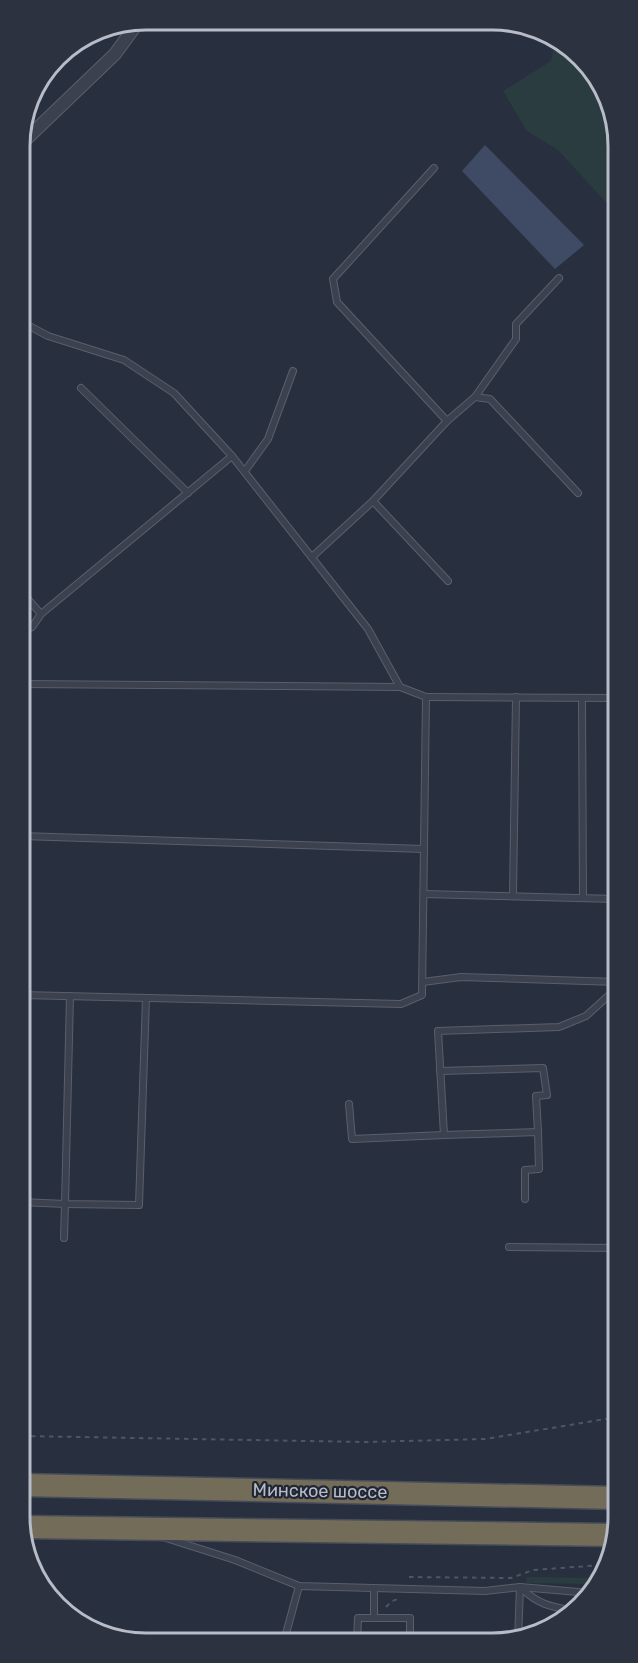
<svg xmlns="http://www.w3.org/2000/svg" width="638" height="1663" font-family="Rubik,sans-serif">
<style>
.green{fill:#2b3c40}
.water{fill:#3f4b65}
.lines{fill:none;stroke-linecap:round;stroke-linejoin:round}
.lane-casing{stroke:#595f6c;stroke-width:8}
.street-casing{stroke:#595f6c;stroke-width:14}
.highway-casing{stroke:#464c59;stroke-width:25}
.path{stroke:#4a595e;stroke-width:2;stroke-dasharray:4.5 4.5;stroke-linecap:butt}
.lane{stroke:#3b414e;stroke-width:6}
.street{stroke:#3b414e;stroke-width:12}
.highway{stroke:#736c59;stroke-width:22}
.labels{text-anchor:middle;stroke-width:4.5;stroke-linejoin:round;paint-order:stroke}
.street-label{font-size:18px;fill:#b8bcc9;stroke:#202633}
.rim{fill:none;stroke:#b8bcc9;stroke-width:3}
</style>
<rect width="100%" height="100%" fill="#282f3e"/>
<!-- green -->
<g class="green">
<path d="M555 42 582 57 616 121V213L558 150 527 131 503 91 551 61Z"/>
<path d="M527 1577 597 1578 594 1584 526 1583Z"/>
</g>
<!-- water -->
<path class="water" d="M485 145 584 245 555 269 462 171Z"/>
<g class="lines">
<!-- lane casing -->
<g class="lane-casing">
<g id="lane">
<path d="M20 321 48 336 124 360 174 393 232 456 41 614"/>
<path d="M81 388 188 493"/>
<path d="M475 397 516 339V324L559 278"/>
<path d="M447 421 475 397 490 399 578 493"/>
<path d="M245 471 268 439 293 371"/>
<path d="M373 501 448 581"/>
<path d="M312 557 373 501 447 421 337 302 333 279 434 168"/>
<path d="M21 591 41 614 32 627 21 634"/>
<path d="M21 684 400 687"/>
<path d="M426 697 617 698"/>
<path d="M582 698 583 898"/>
<path d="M21 836 424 849"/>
<path d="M424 894 617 899"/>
<path d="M513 896 516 697"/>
<path d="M423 982 461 977 617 982"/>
<path d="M21 995 401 1004 422 995 426 697 400 687 368 629 232 456"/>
<path d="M70 996 65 1204 139 1205 146 998"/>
<path d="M440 1071 543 1068 547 1095 536 1096 538 1132"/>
<path d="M349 1104 352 1139 444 1135"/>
<path d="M525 1199V1170L539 1169 538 1132 444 1135 438 1031 559 1027 586 1016 617 988"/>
<path d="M21 1202 65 1204 64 1238"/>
<path d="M509 1247 618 1248"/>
<path d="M166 1538 235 1560 299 1586 485 1591 520 1587 590 1593"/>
<path d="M521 1588C537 1603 549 1607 571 1610"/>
<path d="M374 1618H410V1641"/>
<path d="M284 1641 299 1586"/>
<path d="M357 1641 358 1618H374V1589"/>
<path d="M518 1641 520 1587"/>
</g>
</g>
<!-- street casing -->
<g class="street-casing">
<path id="street" d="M20 145 115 54 139 21"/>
</g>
<!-- highway casing -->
<g class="highway-casing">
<g id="highway">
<path d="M22 1485 618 1498"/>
<path d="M22 1527 614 1535"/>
</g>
</g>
<!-- path -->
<g class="path">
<path d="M22 1436 364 1442 485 1439 618 1417"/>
<path d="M409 1577 511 1578 533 1570 602 1565"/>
<path d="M386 1607 392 1601 398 1599"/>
</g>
<!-- lane -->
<use href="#lane" class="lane"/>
<!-- street -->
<use href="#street" class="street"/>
<!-- highway -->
<use href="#highway" class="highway"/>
</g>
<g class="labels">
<!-- street labels -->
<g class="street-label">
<text transform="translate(320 1491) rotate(1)" y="6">Минское шоссе</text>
</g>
</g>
<!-- crop -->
<path d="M0 0H638V1663H0ZM146 30H492A116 116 0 0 1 608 146V1517A116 116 0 0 1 492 1633H146A116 116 0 0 1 30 1517V146A116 116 0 0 1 146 30Z" fill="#2c323f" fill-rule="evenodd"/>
<path class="rim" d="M146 30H492A116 116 0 0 1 608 146V1517A116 116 0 0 1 492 1633H146A116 116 0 0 1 30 1517V146A116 116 0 0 1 146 30Z"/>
</svg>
